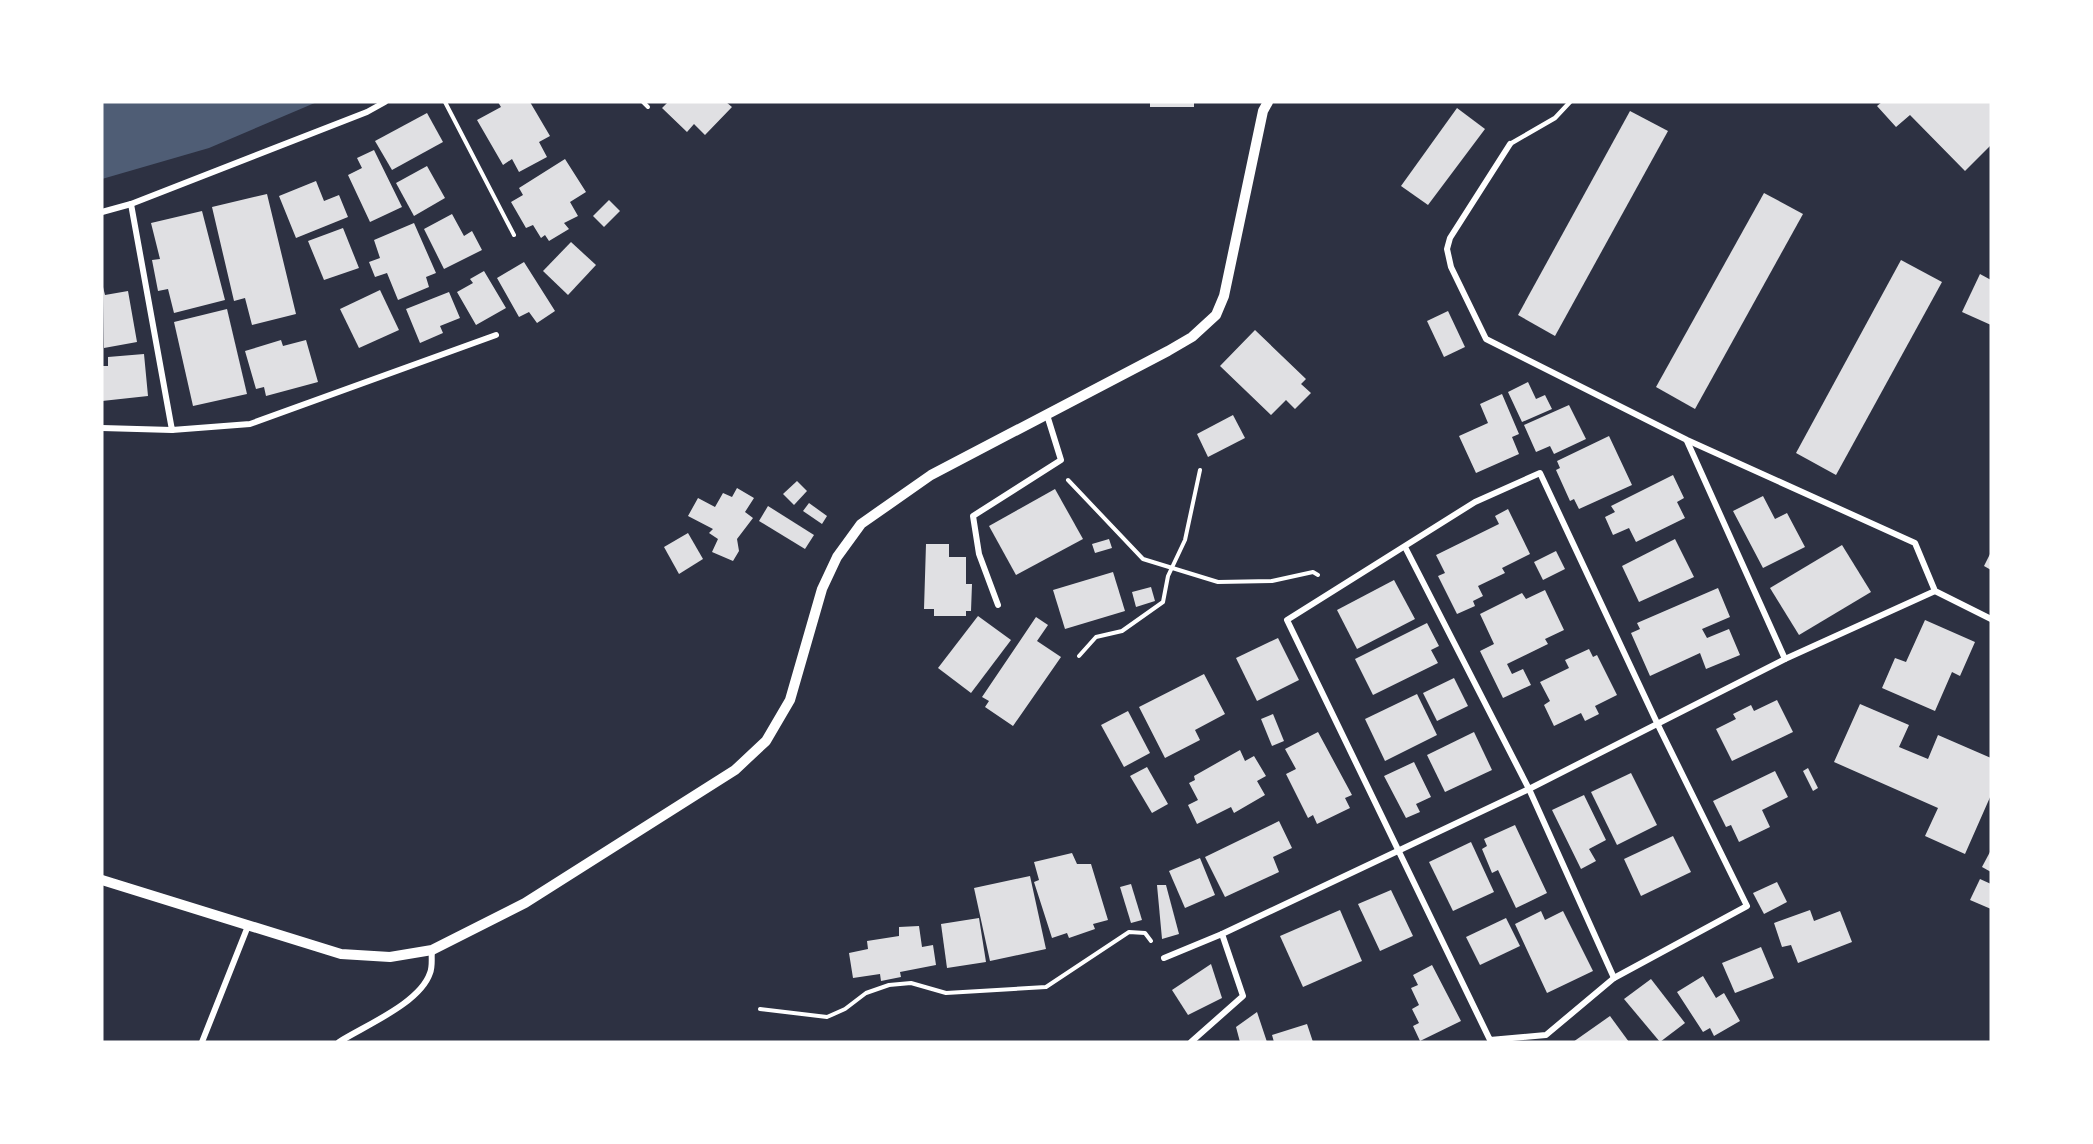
<svg xmlns="http://www.w3.org/2000/svg" width="2093" height="1144" font-family="Inter,sans-serif">
<style>
.water{fill:#4f5d75}
.building{fill:#e0e0e3}
.lines{fill:none;stroke-linecap:round;stroke-linejoin:round}
.path{stroke:#fff;stroke-width:4}
.service{stroke:#fff;stroke-width:4.5}
.minor{stroke:#fff;stroke-width:6}
.tertiary{stroke:#fff;stroke-width:10}
</style>
<rect width="100%" height="100%" fill="#2d3142"/>
<!-- water -->
<path class="water" d="M102 102H317L209 148 102 179Z"/>
<!-- building -->
<g class="building">
<path d="M498 102H530L550 136 539 142 547 157 519 172 512 159 503 165 477 120 501 107Z"/>
<path d="M668 102H726L732 107 705 135 694 124 687 132 662 108Z"/>
<rect x="1150" y="102" width="44" height="5"/>
<path d="M1882 102H1991V145L1965 171 1910 115 1896 127 1877 106Z"/>
<path d="M1457 108 1485 129 1428 205 1401 186Z"/>
<path d="M1630 111 1668 131 1555 336 1518 315Z"/>
<path d="M427 113 443 142 392 170 375 141Z"/>
<path d="M374 150 402 207 370 222 348 175 362 168 357 158Z"/>
<path d="M565 159 586 192 570 202 578 216 564 223 569 229 549 241 545 235 541 238 533 225 526 228 511 202 523 195 519 188Z"/>
<path d="M427 166 445 198 414 216 396 183Z"/>
<path d="M316 181 324 201 339 195 348 217 296 238 279 196Z"/>
<path d="M1764 193 1803 214 1695 409 1656 387Z"/>
<path d="M267 194 296 314 252 325 245 298 234 301 212 207Z"/>
<path d="M609 200 620 211 604 227 593 216Z"/>
<path d="M202 211 225 300 174 313 168 289 158 291 152 260 160 259 151 223Z"/>
<path d="M452 214 464 236 472 231 482 250 444 269 424 229Z"/>
<path d="M414 223 436 273 426 277 429 287 398 300 387 273 375 277 369 262 380 258 374 240Z"/>
<path d="M343 228 359 268 324 280 308 241Z"/>
<path d="M571 242 596 265 568 295 543 271Z"/>
<path d="M1901 260 1942 282 1836 475 1796 453Z"/>
<path d="M524 262 555 311 537 323 529 312 519 317 497 278Z"/>
<path d="M484 271 506 308 476 325 457 292 473 283 470 279Z"/>
<path d="M1980 274 1991 280V325L1962 312Z"/>
<path d="M103 287 105 295 128 291 137 342 104 348Z"/>
<path d="M380 290 399 330 359 348 340 309Z"/>
<path d="M449 292 460 318 440 326 443 333 420 343 406 309Z"/>
<path d="M227 309 247 394 193 406 174 322Z"/>
<path d="M1448 311 1465 347 1444 357 1427 321Z"/>
<path d="M1255 330 1306 379 1301 384 1311 393 1295 409 1286 400 1271 415 1220 366Z"/>
<path d="M281 340 283 346 306 340 318 382 266 396 264 387 256 389 245 351Z"/>
<path d="M144 354 148 396 102 401V366H108V357Z"/>
<path d="M1528 382 1536 399 1545 395 1552 409 1522 422 1508 392Z"/>
<path d="M1502 394 1519 434 1512 437 1519 454 1476 473 1459 436 1488 423 1480 404Z"/>
<path d="M1569 405 1586 439 1554 454 1550 446 1536 452 1524 425Z"/>
<path d="M1233 415 1245 438 1208 457 1197 434Z"/>
<path d="M1609 436 1632 485 1579 509 1574 499 1570 501 1556 470 1560 468 1557 461Z"/>
<path d="M1673 475 1684 498 1677 502 1685 518 1636 542 1629 528 1613 535 1605 517 1615 512 1611 506Z"/>
<path d="M797 481 807 491 794 505 783 494Z"/>
<path d="M737 488 754 498 745 512 753 518 737 539 739 551 733 561 712 552 718 539 709 533 713 529 688 516 698 498 715 507 723 493 732 497Z"/>
<path d="M1055 489 1083 539 1016 575 989 526Z"/>
<path d="M1763 496 1775 519 1787 513 1805 547 1763 568 1733 511Z"/>
<path d="M809 503 827 516 822 524 803 511Z"/>
<path d="M768 506 814 535 805 549 759 521Z"/>
<path d="M1508 509 1530 554 1502 568 1505 573 1478 586 1483 596 1473 601 1475 606 1457 614 1438 576 1445 573 1436 555 1499 524 1495 516Z"/>
<path d="M688 533 703 559 679 574 664 547Z"/>
<path d="M1109 539 1112 548 1095 553 1092 544Z"/>
<path d="M1675 539 1694 577 1639 602 1622 566Z"/>
<path d="M926 544H949V557H966V584H972L971 611H966V616H934V609H924Z"/>
<path d="M1842 545 1871 592 1799 635 1770 588Z"/>
<path d="M1556 551 1565 569 1543 580 1534 562Z"/>
<path d="M1991 552V570L1984 566Z"/>
<path d="M1113 572 1125 611 1065 629 1053 590Z"/>
<path d="M1394 580 1415 619 1357 649 1337 610Z"/>
<path d="M1151 587 1155 601 1136 607 1132 592Z"/>
<path d="M1718 588 1730 617 1702 629 1707 638 1729 629 1740 655 1706 669 1700 653 1650 676 1631 633 1640 629 1637 623Z"/>
<path d="M1545 590 1564 630 1545 639 1548 644 1507 664 1512 674 1523 669 1531 685 1503 698 1480 651 1494 644 1480 614 1522 593 1526 599Z"/>
<path d="M978 616 1011 640 971 693 938 668Z"/>
<path d="M1036 617 1048 625 1037 641 1061 657 1013 726 985 707 989 701 982 697Z"/>
<path d="M1925 620 1975 642 1960 676 1952 672 1935 711 1882 688 1895 658 1906 662Z"/>
<path d="M1427 623 1439 646 1431 650 1438 663 1373 695 1355 659Z"/>
<path d="M1278 638 1299 680 1257 701 1236 658Z"/>
<path d="M1589 649 1593 657 1597 655 1617 695 1595 706 1599 714 1585 721 1581 713 1554 726 1544 705 1550 701 1540 682 1569 668 1565 660Z"/>
<path d="M1204 674 1225 714 1195 730 1200 740 1165 758 1139 707Z"/>
<path d="M1454 678 1468 706 1437 721 1423 693Z"/>
<path d="M1417 694 1437 735 1385 761 1365 719Z"/>
<path d="M1777 700 1793 732 1732 761 1716 729 1736 719 1733 714 1751 705 1754 711Z"/>
<path d="M1860 704 1909 725 1899 747 1928 759 1938 735 1991 758V795L1965 854 1925 836 1938 808 1834 762Z"/>
<path d="M1128 711 1150 753 1124 767 1101 725Z"/>
<path d="M1273 714 1284 741 1272 746 1261 719Z"/>
<path d="M1318 732 1352 795 1345 798 1350 808 1317 824 1313 815 1308 818 1286 774 1296 769 1285 749Z"/>
<path d="M1474 732 1492 770 1445 792 1427 755Z"/>
<path d="M1240 750 1245 761 1254 756 1266 776 1257 781 1265 795 1234 813 1231 807 1197 824 1188 805 1198 800 1189 783 1195 780 1194 776Z"/>
<path d="M1414 762 1431 797 1416 804 1420 812 1406 818 1384 776Z"/>
<path d="M1147 767 1168 804 1152 813 1130 776Z"/>
<path d="M1808 768 1818 788 1813 791 1803 771Z"/>
<path d="M1775 771 1788 797 1762 810 1770 827 1739 842 1731 825 1726 827 1713 801Z"/>
<path d="M1631 773 1657 825 1617 845 1591 792Z"/>
<path d="M1584 795 1606 840 1589 849 1596 861 1581 869 1552 810Z"/>
<path d="M1279 821 1292 848 1273 857 1279 872 1225 897 1205 857Z"/>
<path d="M1515 825 1547 893 1516 908 1498 870 1492 873 1482 849 1487 846 1484 839Z"/>
<path d="M1673 836 1691 872 1641 896 1624 859Z"/>
<path d="M1471 842 1494 892 1453 911 1429 862Z"/>
<path d="M1991 850V872L1982 867Z"/>
<path d="M1072 853 1077 864H1091L1108 920 1093 924 1095 929 1069 938 1067 933 1052 938 1034 882 1039 880 1034 862Z"/>
<path d="M1200 858 1215 895 1185 908 1169 871Z"/>
<path d="M1030 876 1046 949 990 961 974 888Z"/>
<path d="M1980 879 1991 884V909L1970 900Z"/>
<path d="M1777 882 1787 902 1764 914 1753 893Z"/>
<path d="M1131 884 1142 920 1131 923 1120 887Z"/>
<path d="M1157 885H1166L1179 934 1162 939Z"/>
<path d="M1391 890 1413 936 1380 951 1358 904Z"/>
<path d="M1340 910 1362 961 1303 987 1280 936Z"/>
<path d="M1810 910 1814 921 1840 911 1852 942 1798 963 1791 945 1782 947 1774 923Z"/>
<path d="M1541 911 1545 920 1563 911 1593 971 1547 993 1515 924Z"/>
<path d="M979 918 986 962 947 968 941 924Z"/>
<path d="M1506 918 1520 946 1480 965 1466 937Z"/>
<path d="M919 926 922 947 933 945 936 965 900 972 901 977 881 981 880 974 853 978 849 953 868 949 867 941 899 936V927Z"/>
<path d="M1761 947 1774 978 1735 993 1722 963Z"/>
<path d="M1211 964 1222 998 1188 1015 1172 990Z"/>
<path d="M1432 965 1461 1021 1420 1041 1413 1026 1419 1023 1412 1009 1419 1005 1411 988 1418 985 1413 975Z"/>
<path d="M1703 976 1716 998 1724 993 1740 1021 1714 1036 1710 1028 1703 1032 1677 992Z"/>
<path d="M1651 979 1685 1023 1660 1042 1624 999Z"/>
<path d="M1257 1012 1267 1042H1240L1236 1027Z"/>
<path d="M1610 1016 1629 1042H1573Z"/>
<path d="M1307 1024 1313 1042H1274L1272 1035Z"/>
</g>
<g class="lines">
<!-- path -->
<g class="path">
<path d="M445 102 514 235"/>
<path d="M643 102 648 107"/>
<path d="M1068 480 1143 559 1218 582 1272 581 1313 572 1318 575"/>
<path d="M1079 656 1096 637 1122 631 1163 602 1168 576 1185 540 1200 470"/>
<path d="M760 1009 827 1017 845 1009 866 993 889 985 911 983 946 993 1046 987 1129 932 1145 933 1151 941"/>
</g>
<!-- service -->
<path class="service" d="M1510 144 1555 118 1570 102"/>
<!-- minor -->
<g class="minor">
<path d="M1510 144 1450 238 1447 249 1451 267 1486 339 1687 440 1915 543 1935 591 1991 619"/>
<path d="M131 204 172 430 250 424 496 335"/>
<path d="M102 212 131 204 367 112 385 102"/>
<path d="M102 428 172 430"/>
<path d="M1687 441 1785 659"/>
<path d="M1540 473 1658 725 1747 906 1614 978 1546 1035 1490 1040 1287 620 1475 502Z"/>
<path d="M1405 547 1529 789 1614 978"/>
<path d="M998 605 979 554 973 516 1061 460 1047 415"/>
<path d="M1164 958 1222 934"/>
<path d="M202 1042 248 926"/>
<path d="M339 1042C366 1025 420 1003 430 973 433 966 431 957 432 950"/>
<path d="M1191 1042 1243 996 1222 934 1529 789 1785 659 1935 591"/>
</g>
<!-- tertiary -->
<path class="tertiary" d="M102 880 341 954 390 957 432 950 525 903 735 770 766 741 790 700 822 589 837 557 861 524 931 475 1168 351 1192 337 1216 315 1224 296 1263 111 1268 102"/>
</g>
<!-- border -->
<rect width="2093" height="1144" fill="none" stroke="#ffffff" stroke-width="207"/>
</svg>
